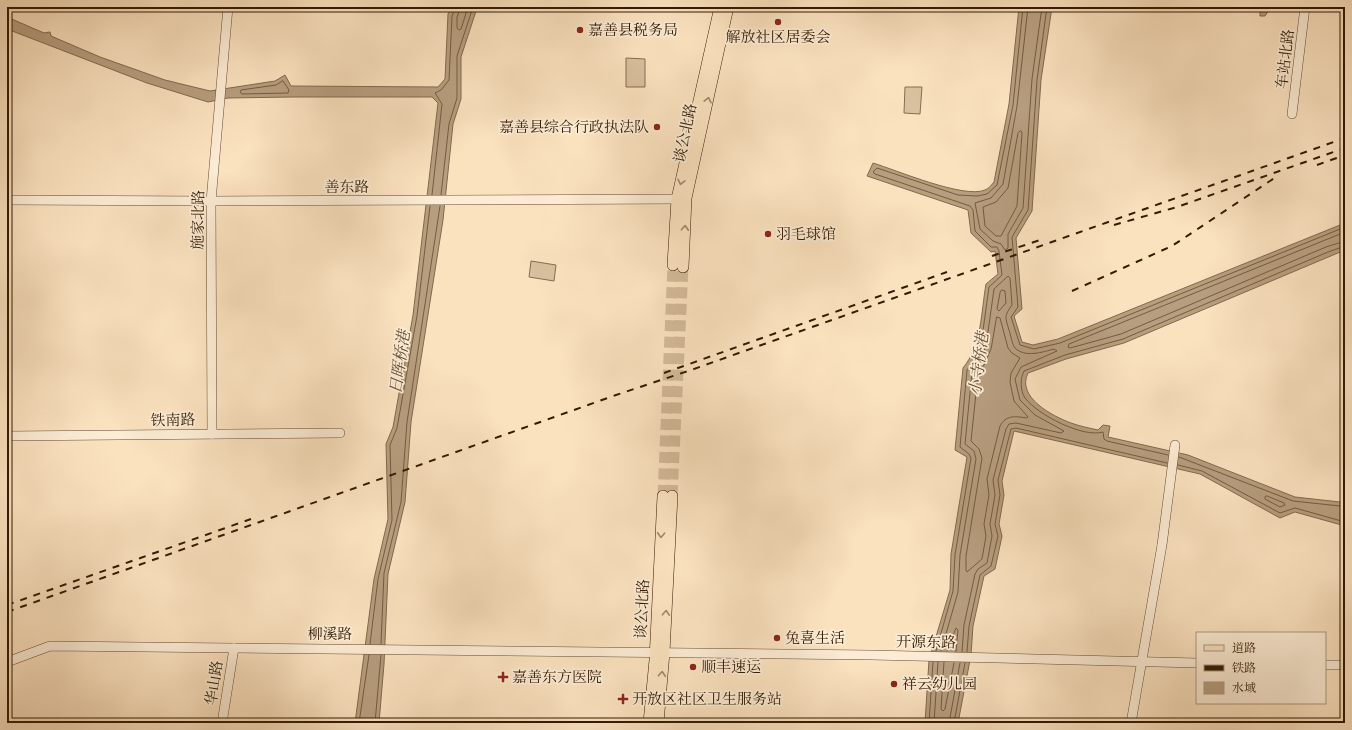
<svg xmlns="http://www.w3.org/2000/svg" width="1352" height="730" font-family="'Libre Bodoni','Noto Serif SC',serif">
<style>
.green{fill:#d9c09f;stroke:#866d50}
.water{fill:#b79e7f;stroke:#82694d}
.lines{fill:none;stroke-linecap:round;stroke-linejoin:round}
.shore{stroke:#745c40;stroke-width:1}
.major-tunnel{stroke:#d3ba99;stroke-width:11;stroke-dasharray:11 5.5;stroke-linecap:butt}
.minor-casing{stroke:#644c31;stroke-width:10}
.major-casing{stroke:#321a02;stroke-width:12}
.minor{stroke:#fcecd5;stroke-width:9}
.major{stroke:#fbe2bf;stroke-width:11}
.rail{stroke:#321a02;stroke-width:2;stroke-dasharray:7 7;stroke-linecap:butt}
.oneway{stroke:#a1886a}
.poi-dot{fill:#8f2418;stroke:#fcecd5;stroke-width:1.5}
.labels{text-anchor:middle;stroke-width:3.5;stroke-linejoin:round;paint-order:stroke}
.poi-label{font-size:15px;fill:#321a02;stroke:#fcecd5;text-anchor:start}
.street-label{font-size:15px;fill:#321a02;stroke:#fcecd5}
.water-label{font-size:16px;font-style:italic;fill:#674f34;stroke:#fcecd5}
</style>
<rect width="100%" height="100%" fill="#fbe2bf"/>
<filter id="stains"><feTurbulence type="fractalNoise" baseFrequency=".005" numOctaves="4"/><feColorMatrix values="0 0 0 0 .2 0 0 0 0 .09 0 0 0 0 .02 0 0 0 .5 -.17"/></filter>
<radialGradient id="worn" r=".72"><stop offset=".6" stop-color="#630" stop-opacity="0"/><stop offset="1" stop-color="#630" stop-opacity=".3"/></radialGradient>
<!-- green -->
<g class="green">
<path d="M626 58 645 59V87H626Z"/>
<path d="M905 87H922L920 114 904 113Z"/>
<path d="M531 261 556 265 554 281 529 277Z"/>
</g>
<!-- water -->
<g class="water">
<path d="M452 7H479L477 8 461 57V99L453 124 443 220 411 422 405 502 388 574 384 664 379 723H355L374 579 388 519 386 444 393 427 413 315 438 103 432 97H293L228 98 208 102 147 83 7 29V17L44 33 50 32 51 36 100 57 165 80 210 91 275 81 285 75 291 86 438 87 445 79 448 14Z"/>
<path d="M1019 7H1052L1041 80 1032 211 1016 238 1022 309 1014 316 1022 342 1033 345 1058 339 1345 223V250L1124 343 1066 359 1028 373C1016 397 1052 416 1071 423 1079 426 1089 428 1098 430L1103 425 1110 426 1108 437 1188 455 1295 497 1340 502 1345 498V526L1295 512 1280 518 1200 474 1014 431 1002 481 1004 495 999 524 1002 536 995 569 984 576 973 626 971 655 958 723H925L929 660 950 590 951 554 967 457 955 450 963 368C982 345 981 312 986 284L998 274 995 251 991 252 971 233 968 210 867 176 873 163C896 170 964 199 985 190 989 189 992 184 994 182L1009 104Z"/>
<path d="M1257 7H1271L1265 16H1260V8Z"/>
</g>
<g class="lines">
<!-- shore -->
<g class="shore">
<path d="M461 7 457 17V28L459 30 461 29 468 7"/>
<path d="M1028 7 1017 106 1003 184 991 198 975 203 980 229 993 241 1001 244 1005 250 1008 248V234L1023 208 1032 79 1042 7"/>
<path d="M1047 7 1037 80 1028 210 1012 237 1018 307 1011 317 1020 345 1034 349 1060 343 1345 227"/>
<path d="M283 81 289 90 288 93 242 94 240 92 241 90 276 85Z"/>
<path d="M1021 131 1022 133 1017 206 1001 236H996L985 226 983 207 996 202 1008 188 1018 133Z"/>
<path d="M432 195 442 104 435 93 441 90 449 80 452 16 456 7"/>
<path d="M441 195 449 124 457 98V56L473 7"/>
<path d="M1345 232 1069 344 1068 347 1070 348 1121 334 1326 247 1345 241"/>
<path d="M1002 290 1005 291 1006 303 999 311 997 309 1000 293Z"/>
<path d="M997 317 1000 318 1008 348 1012 353 1020 358 1011 373 1010 382 1014 401 1028 417 1026 418C1015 416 1006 415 1000 426L987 479 989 495 984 524 986 536 982 559 967 572 966 570V556L982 458 979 449 971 441 978 374 984 365 991 349Z"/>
<path d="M1168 455 1107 441 1104 439 1103 432C1083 438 1038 415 1025 398 1020 390 1020 379 1024 371L1065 355 1123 339 1328 252 1345 246"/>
<path d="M1179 457 1293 501 1340 506 1345 503"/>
<path d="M1178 465 1202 471 1280 513 1295 508 1345 522"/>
<path d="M1267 496 1284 503 1285 505 1280 507 1265 499V497Z"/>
<path d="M370 644 378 579 392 520 390 445 397 428 417 316 430 206"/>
<path d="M381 644 384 573 401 502 407 422 440 206"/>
<path d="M936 651 953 591 955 555 971 458 969 454 960 447 967 370 974 361 981 345 989 287 1002 275 999 251 997 247H991L975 231 973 210 970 206 875 174 873 172 877 168 958 195 977 196 987 194 997 185 1013 105 1023 7"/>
<path d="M941 651 958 592 960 555 976 459 974 451 965 444 972 372 979 362 986 346 994 289 1008 276 1010 278 1012 305C1004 316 1005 317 1009 330 1011 336 1012 344 1015 348 1025 358 1043 352 1054 349L1057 351 1021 367 1015 379 1020 400 1035 415 1064 431 1061 433 1016 423 1009 424 1006 429 993 480 995 495 990 524 992 536 987 563 978 569 975 574 964 625 962 652"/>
<path d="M947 651 956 628 958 630 956 652"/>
<path d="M967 652 969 626 980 575 991 566 998 536 995 524 1000 495 998 480 1011 429 1016 428 1167 463"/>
<path d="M944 662 941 709 943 711 945 709 954 663"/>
<path d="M359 723 369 655"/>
<path d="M375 723 381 655"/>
<path d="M929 723 933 662"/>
<path d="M934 723 938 662"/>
<path d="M949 723 960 663"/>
<path d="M954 723 965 663"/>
</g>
<!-- major-tunnel -->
<g class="major-tunnel">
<path d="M663 496 673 265"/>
<path d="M672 496 683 267"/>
</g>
<!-- minor casing -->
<g class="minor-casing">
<g id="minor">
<path d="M1292 114 1305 7"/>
<path d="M7 200 211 201 683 199"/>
<path d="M212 434 211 201 228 7"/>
<path d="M7 436 340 433"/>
<path d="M7 662 50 646 872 655 1197 663"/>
<path d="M1325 665H1345"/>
<path d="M222 723 234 648"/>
<path d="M1131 723 1162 545 1175 445"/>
</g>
</g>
<!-- major casing -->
<g class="major-casing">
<g id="major">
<path d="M673 265 677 199 720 7"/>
<path d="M683 267 686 198 728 7"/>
<path d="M649 723 655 660 663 496"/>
<path d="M658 723 664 652 672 496"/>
</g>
</g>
<!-- minor -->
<use href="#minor" class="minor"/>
<!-- major -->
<use href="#major" class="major"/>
<!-- rail -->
<g class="rail">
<path d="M1317 165 1345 155"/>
<path d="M1114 225 1177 207 1345 148"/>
<path d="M992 256 1043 239"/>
<path d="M1072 291 1172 246 1279 175"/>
<path d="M664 373 947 272"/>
<path d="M7 605 251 519"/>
<path d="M7 612 616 395 691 370 1345 138"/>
</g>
</g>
<!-- one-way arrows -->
<defs><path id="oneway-chevron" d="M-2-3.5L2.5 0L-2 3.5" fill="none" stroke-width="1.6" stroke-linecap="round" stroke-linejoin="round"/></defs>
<g class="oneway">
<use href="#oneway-chevron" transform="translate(708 100) rotate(-78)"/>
<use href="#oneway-chevron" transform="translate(681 182) rotate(103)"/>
<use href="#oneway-chevron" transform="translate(685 228) rotate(-87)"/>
<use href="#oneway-chevron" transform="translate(661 535) rotate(93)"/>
<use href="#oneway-chevron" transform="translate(666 613) rotate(-87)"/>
<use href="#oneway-chevron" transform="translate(662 674) rotate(-85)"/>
</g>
<!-- markers -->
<g class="poi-dot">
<circle cx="778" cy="22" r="4"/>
<circle cx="580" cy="30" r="4"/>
<circle cx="657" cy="127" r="4"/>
<circle cx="768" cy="234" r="4"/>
<circle cx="777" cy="638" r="4"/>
<circle cx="693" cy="667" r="4"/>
<path d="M501 671h4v4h4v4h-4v4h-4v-4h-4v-4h4z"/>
<circle cx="894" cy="684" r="4"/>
<path d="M621 693h4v4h4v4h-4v4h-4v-4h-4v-4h4z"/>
</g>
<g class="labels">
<!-- poi labels -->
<g class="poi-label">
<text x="588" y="35">嘉善县税务局</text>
<text x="778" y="42" text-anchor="middle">解放社区居委会</text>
<text x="649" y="132" text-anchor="end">嘉善县综合行政执法队</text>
<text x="776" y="239">羽毛球馆</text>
<text x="785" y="643">兔喜生活</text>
<text x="701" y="672">顺丰速运</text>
<text x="512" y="682">嘉善东方医院</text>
<text x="902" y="689">祥云幼儿园</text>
<text x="632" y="704">开放区社区卫生服务站</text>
</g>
<!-- street labels -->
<g class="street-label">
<text transform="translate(1285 59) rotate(-83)" y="5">车站北路</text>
<text transform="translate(685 133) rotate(-78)" y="5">谈公北路</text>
<text x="347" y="192">善东路</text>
<text transform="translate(198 220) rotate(-89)" y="5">施家北路</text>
<text transform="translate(173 420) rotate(-1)" y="5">铁南路</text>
<text transform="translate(642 609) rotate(-87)" y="5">谈公北路</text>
<text x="330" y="639">柳溪路</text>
<text transform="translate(926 642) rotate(1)" y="5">开源东路</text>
<text transform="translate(214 683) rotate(-81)" y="5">华山路</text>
</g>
<!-- water labels -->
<g class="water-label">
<text transform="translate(399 362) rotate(-82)" y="6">日晖桥港</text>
<text transform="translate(978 364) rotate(-83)" y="6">小寺桥港</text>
</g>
</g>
<!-- margin -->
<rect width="1352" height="730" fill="none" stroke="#fbe2bf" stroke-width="24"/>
<rect x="8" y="8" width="1336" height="714" fill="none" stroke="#321a02" stroke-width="2"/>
<rect x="12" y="12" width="1328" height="706" fill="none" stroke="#321a02"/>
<!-- legend -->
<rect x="1196" y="632" width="130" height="72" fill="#fcecd5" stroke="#ab9881"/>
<rect x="1204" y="645" width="20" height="6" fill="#fbe2bf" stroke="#ab9881"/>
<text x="1232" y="652" font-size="12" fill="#321a02">道路</text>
<rect x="1204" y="665" width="20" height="6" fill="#321a02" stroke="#ab9881"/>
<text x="1232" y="672" font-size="12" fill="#321a02">铁路</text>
<rect x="1204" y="682" width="20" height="12" fill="#b79e7f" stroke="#ab9881"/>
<text x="1232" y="692" font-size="12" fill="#321a02">水域</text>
<rect width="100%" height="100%" filter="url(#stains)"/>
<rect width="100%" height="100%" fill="url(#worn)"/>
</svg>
